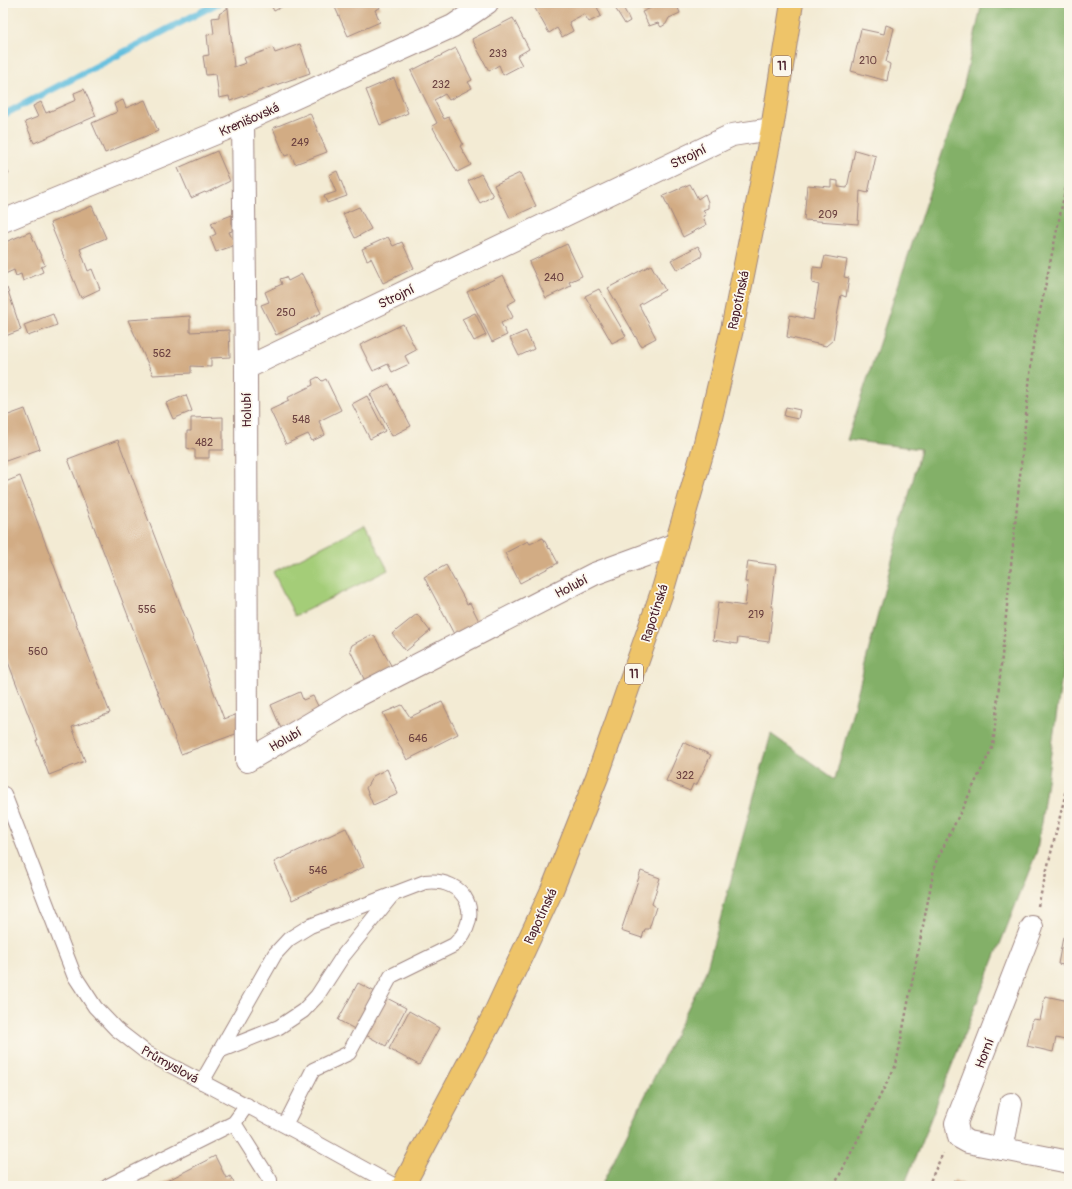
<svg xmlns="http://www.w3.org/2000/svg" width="1072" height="1189" font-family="Pangolin,sans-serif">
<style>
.green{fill:#a4cd78;stroke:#777652}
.forest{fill:#83b068;stroke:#66684a}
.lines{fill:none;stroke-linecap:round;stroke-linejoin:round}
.stream{stroke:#60bede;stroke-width:7}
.building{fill:#d2ac84}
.service-casing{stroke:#9e8580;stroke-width:16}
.minor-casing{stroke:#9e8580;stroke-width:24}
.primary-casing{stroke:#9e8580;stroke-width:24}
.path{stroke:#9e8580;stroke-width:2.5;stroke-dasharray:3 3;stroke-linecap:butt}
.service{stroke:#fff;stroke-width:14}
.minor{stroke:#fff;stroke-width:22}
.primary{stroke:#eec469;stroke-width:22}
.labels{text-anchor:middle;stroke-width:3.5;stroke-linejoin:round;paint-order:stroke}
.number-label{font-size:11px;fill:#6c4241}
.shield{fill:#fbf7ec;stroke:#7f6065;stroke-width:1}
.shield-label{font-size:12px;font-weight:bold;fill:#4a1f2b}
.street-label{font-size:13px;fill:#4a1f2b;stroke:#fbf7ec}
</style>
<rect width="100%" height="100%" fill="#fbf7ec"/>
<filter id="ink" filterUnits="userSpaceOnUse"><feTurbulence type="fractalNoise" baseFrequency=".025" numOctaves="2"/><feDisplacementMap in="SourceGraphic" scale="8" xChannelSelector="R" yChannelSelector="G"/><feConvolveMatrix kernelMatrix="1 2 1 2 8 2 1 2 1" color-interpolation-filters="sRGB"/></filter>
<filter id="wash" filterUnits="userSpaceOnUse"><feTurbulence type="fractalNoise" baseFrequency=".012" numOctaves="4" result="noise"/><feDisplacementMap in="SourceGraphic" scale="16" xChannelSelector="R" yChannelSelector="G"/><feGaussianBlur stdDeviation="0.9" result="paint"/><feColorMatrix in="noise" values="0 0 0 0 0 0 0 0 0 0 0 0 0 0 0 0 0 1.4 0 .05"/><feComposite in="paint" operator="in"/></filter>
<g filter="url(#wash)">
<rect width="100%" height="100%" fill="#f3ebd4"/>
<!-- green -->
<path class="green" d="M365 525 388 570 295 616 273 572Z"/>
<!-- forest -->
<path class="forest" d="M982 3H1069V627L1037 851 904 1186H601L706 971 771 734 835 779 921 449 847 440 962 93Z"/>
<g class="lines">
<!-- stream -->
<path class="stream" d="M3 115 218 3"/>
</g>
<g id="blocks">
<!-- building -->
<g class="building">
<path d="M270 3H289L274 11Z"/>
<path d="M333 3H377L380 8 375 10 380 22 348 36Z"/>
<path d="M532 3H605L597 7 601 16 589 22 584 14 569 22 573 31 562 37 557 28 549 33Z"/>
<path d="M612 3H621L630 21 625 24Z"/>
<path d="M653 3H676L680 13 669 18 666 24 661 27 658 23 649 26 642 12 651 8 650 4Z"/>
<path d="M228 8 234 67 246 63 244 58 273 48 275 53 300 44 310 73 230 101 229 96 219 98 216 74 206 75 203 56 209 55 207 35 214 34 212 18 219 17V14Z"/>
<path d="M513 18 529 49 517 56 522 65 503 75 499 65 489 71 472 39Z"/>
<path d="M886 25 894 28 886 62 890 64 887 81 851 71 861 29 884 34Z"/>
<path d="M456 48 472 80 468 82 472 88 449 100 445 94 434 100 444 119 449 117 463 144 460 146 471 165 457 172 432 126 437 123 411 71Z"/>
<path d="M394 78 408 113 380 125 366 90Z"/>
<path d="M84 89 96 116 34 143 25 122 38 117 33 106 41 102 46 113 76 100 74 93Z"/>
<path d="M123 100 126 108 145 100 158 131 105 153 92 123 117 112 114 104Z"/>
<path d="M310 113 327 152 295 164 291 154 285 156 273 128Z"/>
<path d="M855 150 876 156 868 193 860 191 858 224 804 220 807 185 831 187V180L838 181V187L847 188Z"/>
<path d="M217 151 230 181 206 193 205 192 191 198 178 168Z"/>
<path d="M3 161 9 174 3 176Z"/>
<path d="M337 171 347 196 327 203 324 196 336 192 329 175Z"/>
<path d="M520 173 536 206 510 218 494 185Z"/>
<path d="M481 174 493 196 480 203 468 181Z"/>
<path d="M690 184 698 199 705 194 708 202V208L703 210 706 215 703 216 706 225 683 237 663 196Z"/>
<path d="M92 206 106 238 80 249 88 271 92 269 100 289 81 298 50 223Z"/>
<path d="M359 207 371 229 355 238 343 214Z"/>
<path d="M232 215V231L229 232 235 245 216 252 210 237 216 234 211 223Z"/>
<path d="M30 232 45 265 41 267 43 272 23 281 21 274 16 276 14 270 5 274 3 269V243Z"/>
<path d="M388 237 393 246 402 242 414 268 383 283 371 258 367 260 362 249Z"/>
<path d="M567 244 582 276 569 282 571 286 546 298 529 262Z"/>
<path d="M698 246 702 253 701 257 677 270 671 260Z"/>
<path d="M825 256 847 260 844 277 849 278 846 297 841 295 840 299 833 340 826 346 787 337 790 315 813 320 819 285 812 283 813 267 822 268Z"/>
<path d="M651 265 665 290 639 305 656 338 641 346 608 288Z"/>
<path d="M302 274 321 313 276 335 261 305 269 302 265 292 282 284 280 279 286 277 288 281Z"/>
<path d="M503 275 516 300 507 305 513 317 501 323 507 335 492 342 467 292Z"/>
<path d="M7 288 21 330 3 337V290Z"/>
<path d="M599 289 626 336 612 343 585 296Z"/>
<path d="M475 313 486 335 474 341 462 319Z"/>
<path d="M53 314 57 325 28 336 24 325Z"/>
<path d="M190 316V332L229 330 230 357 211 358V367L191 366V373L153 375 128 320Z"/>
<path d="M403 324 416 350 405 356 409 364 392 372 388 364 373 371 360 345Z"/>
<path d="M526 331 534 349 519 356 510 338Z"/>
<path d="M318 377 322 381 326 379 341 410 319 421 325 435 312 441 308 434 286 444 270 410 289 401 287 398 313 385 312 380Z"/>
<path d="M389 384 411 426 392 436 370 394Z"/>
<path d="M186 395 192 411 173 419 166 403Z"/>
<path d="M367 396 385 431 370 439 352 404Z"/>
<path d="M786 407 800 410 798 419 784 416Z"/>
<path d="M25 409 40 449 3 462V417Z"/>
<path d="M223 417V450H209V458H195V450L187 448V431H191V418Z"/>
<path d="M118 440 224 719 241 713V732L181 754 68 459Z"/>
<path d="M20 476 110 713 72 727 85 761 49 775 36 740H38L3 649V483Z"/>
<path d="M543 538 549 549 550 548 558 563 520 583 505 553 528 541 530 544Z"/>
<path d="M748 561 776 565 771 607H773L769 642 738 638 737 644 713 640 718 602 745 606 748 582H745Z"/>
<path d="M446 565 467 604 470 603 480 623 455 636 424 577Z"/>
<path d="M417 614 430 631 406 651 392 634Z"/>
<path d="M371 635 375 637 392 667 365 681 350 650 352 645Z"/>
<path d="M300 692 303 700 313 696 322 714 283 733 271 705Z"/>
<path d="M442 702 458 734 407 760 383 713 402 705 410 717Z"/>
<path d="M683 742 711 755 696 786 693 784 690 791 666 781Z"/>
<path d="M387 769 398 794 373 805 366 788 373 776Z"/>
<path d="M346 828 364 867 292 900 274 862Z"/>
<path d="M641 871 660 878 652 904 656 907 649 929H645L642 938 621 931Z"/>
<path d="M1063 937 1069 938V966L1058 964Z"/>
<path d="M358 983 406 1008 386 1046 338 1020Z"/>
<path d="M1045 996 1069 1001 1065 1022H1069V1041L1056 1038 1053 1052 1027 1046 1033 1019 1040 1020Z"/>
<path d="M409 1011 439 1028 419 1065 389 1049Z"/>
<path d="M215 1156 226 1178 230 1176 236 1186H157Z"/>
<path d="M954 1180 969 1186H952Z"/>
</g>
</g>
</g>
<g filter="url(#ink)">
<use href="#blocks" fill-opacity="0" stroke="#9e8580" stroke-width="1"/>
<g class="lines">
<!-- service casing -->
<g class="service-casing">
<g id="service">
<path d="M4 794 74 975 95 1007 116 1029 147 1053 297 1132 395 1186"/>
<path d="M219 1051 279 1027 303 1011 317 996 343 956 393 894"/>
<path d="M202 1082 275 954 289 939 310 926 425 882C466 877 485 916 454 945L391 976 349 1053 313 1070 285 1125"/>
<path d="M234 1123 270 1180V1186"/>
<path d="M108 1186 234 1123 247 1105"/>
</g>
</g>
<!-- minor casing -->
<g class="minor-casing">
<g id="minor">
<path d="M243 122 246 368 247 761 359 695 594 574 676 544"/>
<path d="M3 221 226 129 453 26 487 3"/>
<path d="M246 368 732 135 772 129"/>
<path d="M1032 927 956 1123 959 1137 968 1142 1069 1162"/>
<path d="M1002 1149 1011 1104"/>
</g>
</g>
<!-- primary casing -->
<g class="primary-casing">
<path id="primary" d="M403 1186 493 1017 552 890 597 777 663 589 704 447 733 325 772 129 792 3"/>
</g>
<!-- path -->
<g class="path">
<path d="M1038 906 1064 800 1069 768"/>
<path d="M834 1186 896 1065 935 864 993 746 1033 345 1069 172"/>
<path d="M928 1186 943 1153"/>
</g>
<!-- service -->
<use href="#service" class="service"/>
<!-- minor -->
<use href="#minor" class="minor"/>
<!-- primary -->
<use href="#primary" class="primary"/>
</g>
</g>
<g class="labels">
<!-- number labels -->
<g class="number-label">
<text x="498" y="57">233</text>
<text x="868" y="64">210</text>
<text x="441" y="88">232</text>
<text x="300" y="146">249</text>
<text x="828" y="218">209</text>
<text x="554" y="281">240</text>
<text x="286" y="316">250</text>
<text x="162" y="357">562</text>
<text x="301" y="423">548</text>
<text x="204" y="446">482</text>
<text x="147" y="613">556</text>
<text x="756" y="618">219</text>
<text x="38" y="655">560</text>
<text x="418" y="742">646</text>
<text x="685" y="779">322</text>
<text x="318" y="874">546</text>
</g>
<!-- shield labels -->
<g class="shield">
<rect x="773" y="56" width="18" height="20" rx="3"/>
<rect x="625" y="664" width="18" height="20" rx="3"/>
</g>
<g class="shield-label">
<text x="782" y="70">11</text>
<text x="634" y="678">11</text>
</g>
<!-- street labels -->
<g class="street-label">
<text transform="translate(249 119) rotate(-24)" y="5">Krenišovská</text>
<text transform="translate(688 156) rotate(-26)" y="5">Strojní</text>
<text transform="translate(396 296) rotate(-26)" y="5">Strojní</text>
<text transform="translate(738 300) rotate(-78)" y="5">Rapotínská</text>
<text transform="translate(246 410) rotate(-90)" y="5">Holubí</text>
<text transform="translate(571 586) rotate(-27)" y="5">Holubí</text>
<text transform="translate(654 613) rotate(-72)" y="5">Rapotínská</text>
<text transform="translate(285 739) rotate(-30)" y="5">Holubí</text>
<text transform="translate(540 916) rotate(-65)" y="5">Rapotínská</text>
<text transform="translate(984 1053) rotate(-69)" y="5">Horní</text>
<text transform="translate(170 1064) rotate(29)" y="5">Průmyslová</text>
</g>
</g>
<!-- margin -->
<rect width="1072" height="1189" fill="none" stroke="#fbf7ec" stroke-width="16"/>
</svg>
